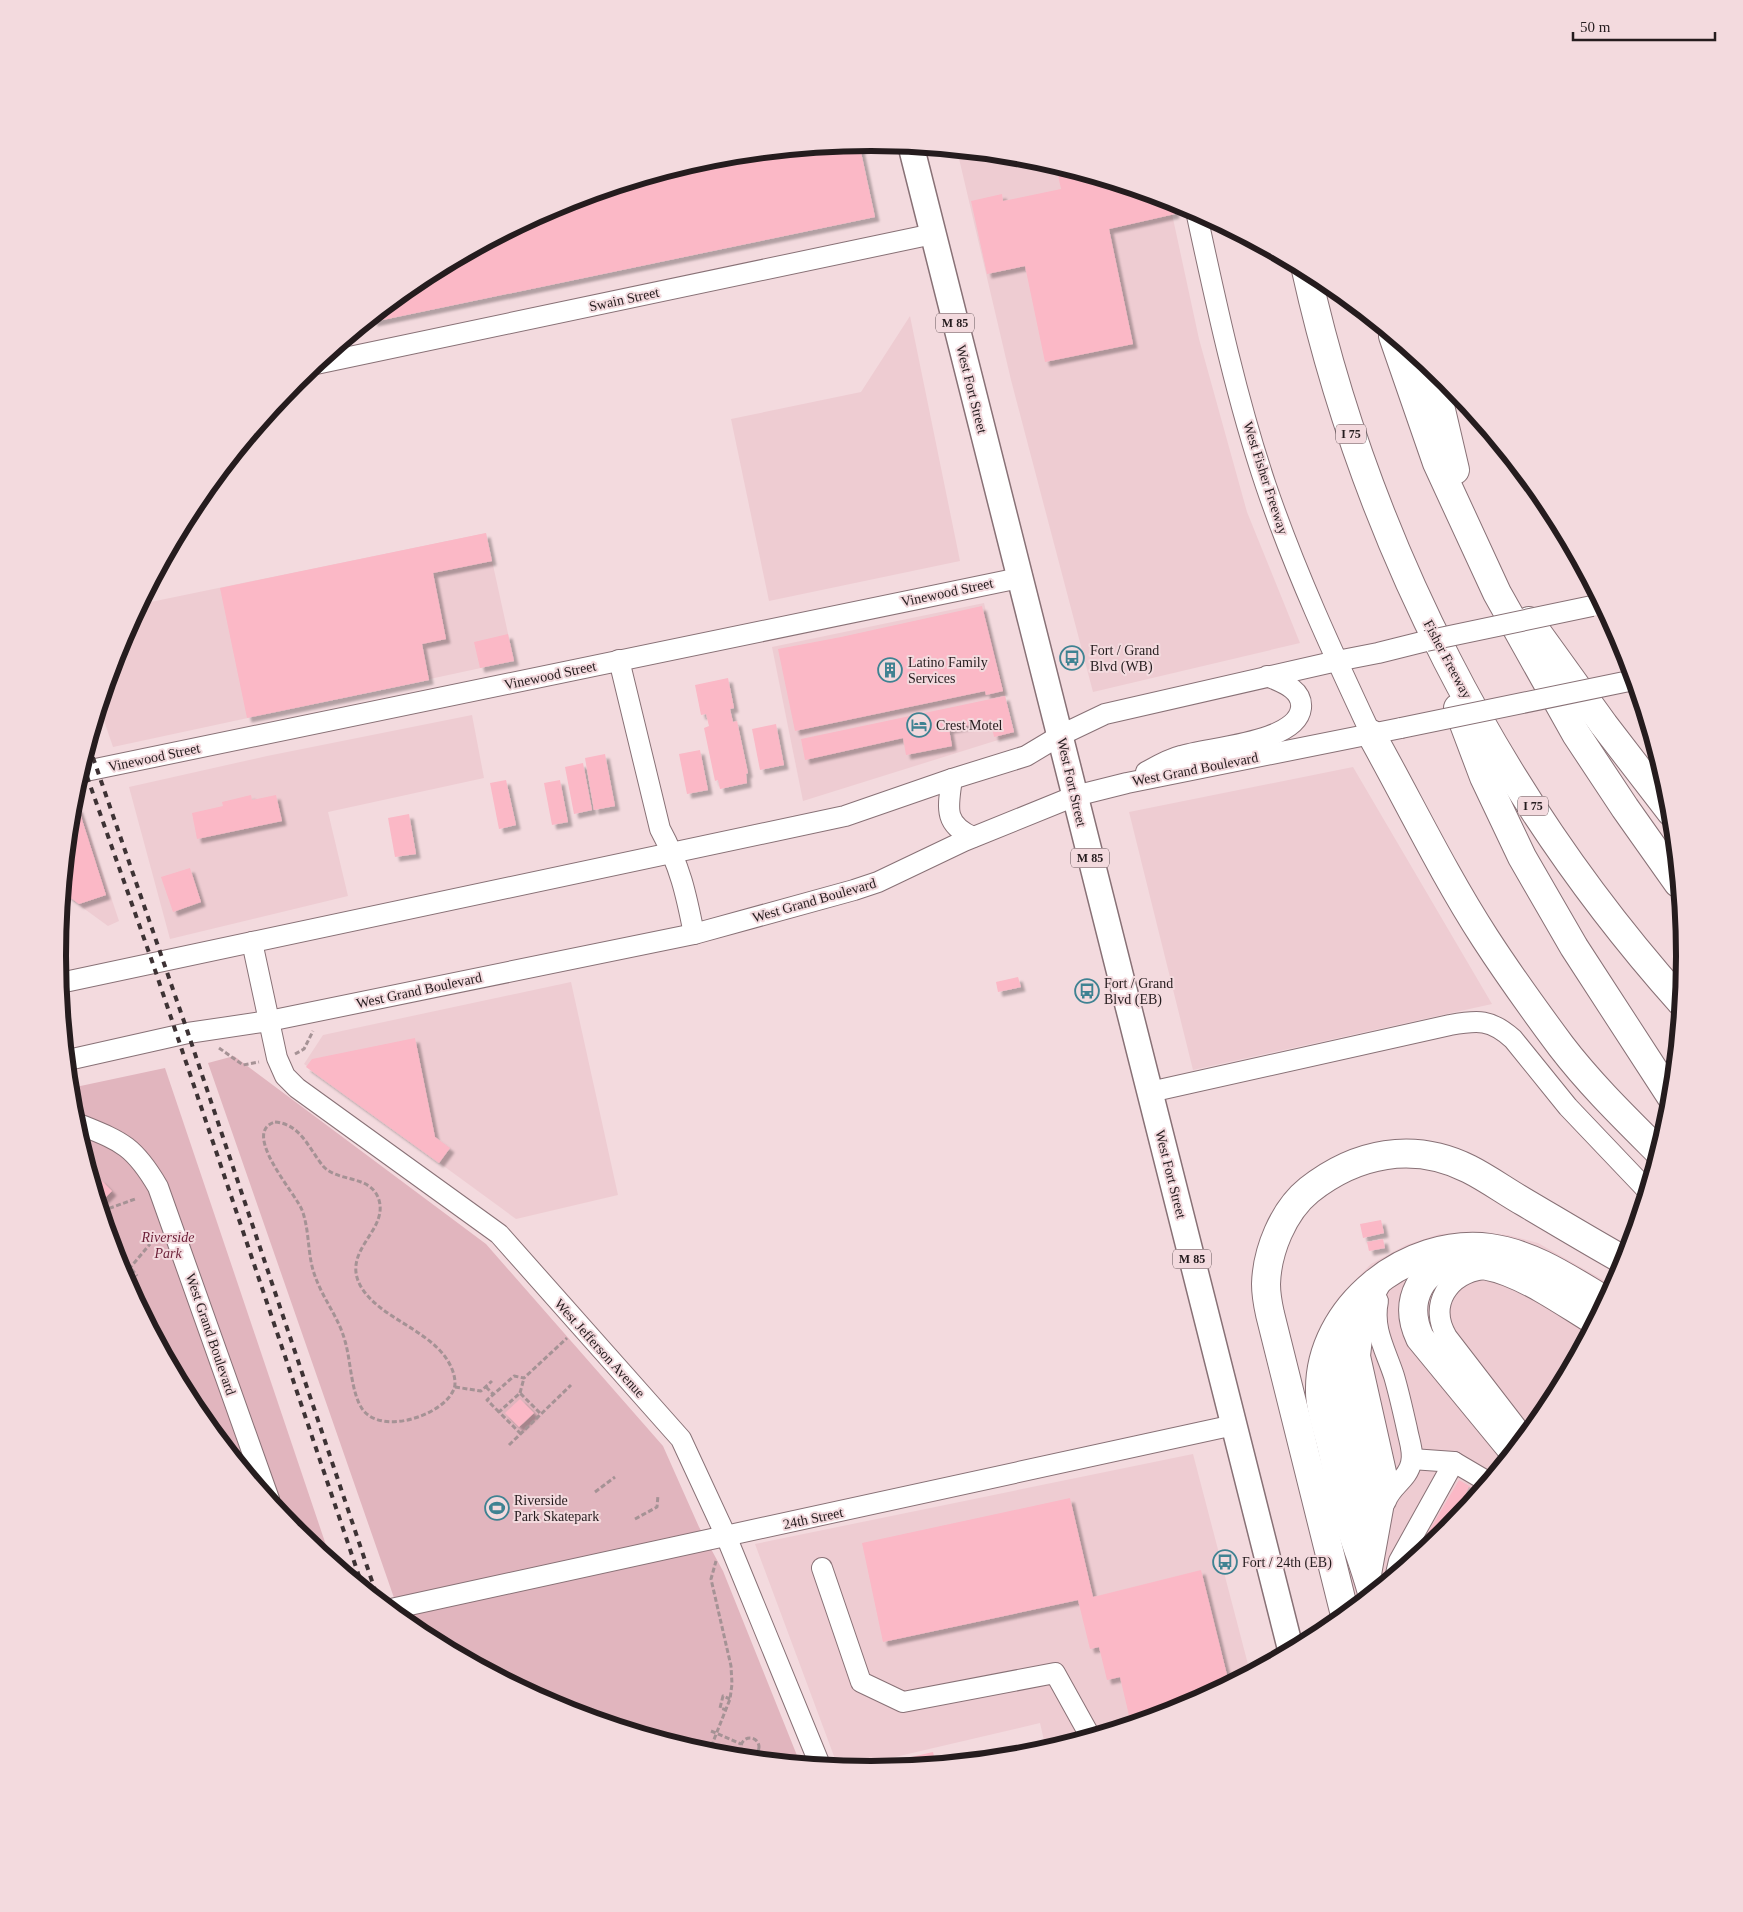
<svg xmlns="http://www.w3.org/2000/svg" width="1743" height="1912" font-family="'Times New Roman',serif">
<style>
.built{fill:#eeccd2}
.green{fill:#e1b5be}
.building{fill:#fbb8c6;filter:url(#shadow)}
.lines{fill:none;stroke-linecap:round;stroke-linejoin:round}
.minor-tunnel{stroke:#cab4b8;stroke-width:20;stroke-dasharray:20 10;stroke-linecap:butt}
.minor-casing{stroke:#887176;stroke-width:22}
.major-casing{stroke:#887176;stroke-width:28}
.highway-casing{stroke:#887176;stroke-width:30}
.path{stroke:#a59295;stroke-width:3;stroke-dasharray:5 2.5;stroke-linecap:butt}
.minor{stroke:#fff;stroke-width:20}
.major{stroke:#fff;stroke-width:25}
.highway{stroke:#fff;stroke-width:28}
.rail{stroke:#3d3234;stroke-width:4;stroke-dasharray:6 6;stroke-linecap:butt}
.minor-bridge-casing{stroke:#887176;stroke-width:22;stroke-linecap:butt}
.minor-bridge{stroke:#fff;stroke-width:20}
.labels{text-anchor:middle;stroke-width:4;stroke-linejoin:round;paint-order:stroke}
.shield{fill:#f3dade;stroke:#635558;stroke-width:1}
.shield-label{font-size:12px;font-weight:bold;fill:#251c1e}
.street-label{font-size:14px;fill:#251c1e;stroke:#f3dade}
.poi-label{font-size:14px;fill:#251c1e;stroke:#f3dade;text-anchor:start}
.park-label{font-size:14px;font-style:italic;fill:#6b1f37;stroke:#f3dade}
.rim{fill:none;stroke:#251c1e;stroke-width:6}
</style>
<defs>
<filter id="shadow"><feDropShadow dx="4.5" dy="4.5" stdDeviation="1" flood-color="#0004"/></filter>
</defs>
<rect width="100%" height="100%" fill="#f3dade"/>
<!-- built -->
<g class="built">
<path d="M957 150 1031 158 1169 200 1199 339 1247 512 1300 643 1093 692 1011 380Z"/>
<path d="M910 316 960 561 769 601 731 419 861 392Z"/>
<path d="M486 533 514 661 113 747 100 709 120 644 141 604Z"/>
<path d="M984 603 1014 735 803 801 772 647Z"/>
<path d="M472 715 484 778 328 812 348 896 170 939 129 787 267 756Z"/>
<path d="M1353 767 1492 1004 1193 1070 1129 812Z"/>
<path d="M77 796 119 921 108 926 64 894 73 797Z"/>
<path d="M571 982 618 1195 516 1219 304 1064 323 1035Z"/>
<path d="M1477 1233 1508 1235 1538 1243 1614 1286 1548 1408 1447 1532 1354 1608 1307 1419 1306 1398 1308 1373 1312 1352 1328 1313 1338 1298 1371 1264 1406 1245 1440 1234Z"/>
<path d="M1193 1454 1250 1672 1183 1708 1046 1749 1040 1723 848 1768 838 1767 755 1544Z"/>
</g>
<!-- green -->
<g class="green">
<path d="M234 1056 486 1244 663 1446 699 1527 723 1571 800 1763 712 1754 560 1708 419 1633 401 1618 208 1063Z"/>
<path d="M165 1068 331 1560 296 1531 195 1408 119 1267 73 1115 71 1088Z"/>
</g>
<!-- building -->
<g class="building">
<path d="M859 143 875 217 373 322 372 318 420 279 560 204 713 158Z"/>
<path d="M1056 166 1173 201 1175 214 1109 229 1133 344 1045 362 1025 266 987 274 971 201 1002 194 1003 201 1061 189Z"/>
<path d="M486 533 492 561 433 573 446 639 422 644 429 680 247 718 220 588Z"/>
<path d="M982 606 1003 691 986 695 985 691 795 731 778 649 841 637Z"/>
<path d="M508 634 514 661 480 668 474 642Z"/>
<path d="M728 678 734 708 730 709 733 722 737 721 748 773 746 774 747 783 720 789 718 780 715 781 704 728 709 726 706 714 701 715 695 685Z"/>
<path d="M1005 696 1014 732 994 737 991 721 949 729 952 746 906 755 903 738 805 760 801 739Z"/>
<path d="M776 724 784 765 760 770 752 729Z"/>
<path d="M700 750 708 790 687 794 679 754Z"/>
<path d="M605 754 615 806 594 810 585 758Z"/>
<path d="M583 763 592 810 574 814 565 767Z"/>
<path d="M506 780 516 825 499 829 490 783Z"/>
<path d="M560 780 568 822 552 825 544 783Z"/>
<path d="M251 795 252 800 276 795 282 821 197 839 192 813 223 806 222 802Z"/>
<path d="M78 807 106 895 79 904 64 893 72 809Z"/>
<path d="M409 814 416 854 395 857 388 818Z"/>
<path d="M190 868 201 902 173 912 161 877Z"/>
<path d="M1018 977 1021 987 998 992 996 982Z"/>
<path d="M415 1038 435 1137 450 1148 439 1163 306 1067 312 1059Z"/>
<path d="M100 1179 112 1191 100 1203 94 1185Z"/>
<path d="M1381 1220 1384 1233 1363 1238 1360 1224Z"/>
<path d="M1383 1239 1385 1248 1369 1251 1367 1242Z"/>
<path d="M520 1399 534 1413 519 1427 505 1413Z"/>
<path d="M1459 1480 1479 1492 1447 1532 1412 1560Z"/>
<path d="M1070 1498 1093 1597 1201 1570 1229 1683 1183 1708 1131 1724 1120 1677 1107 1680 1099 1647 1090 1649 1078 1600 883 1642 862 1543Z"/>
<path d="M933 1752 936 1764 871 1770 860 1769Z"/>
</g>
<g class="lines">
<!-- minor-tunnel -->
<path class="minor-tunnel" d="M1475 1498 1478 1491"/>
<!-- minor casing -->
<g class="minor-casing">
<g id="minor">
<path d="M1196 211C1216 303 1236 397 1266 486 1295 571 1333 653 1371 734"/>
<path d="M316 364 933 234"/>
<path d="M619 660 660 829C680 866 686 893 694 934"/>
<path d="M81 772 1019 578"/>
<path d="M1146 772C1157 766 1169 759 1181 756 1209 747 1297 743 1301 708 1303 689 1281 682 1267 676"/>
<path d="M952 779C948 807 943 824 973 837"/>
<path d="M252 942 277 1058 285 1076 297 1088 499 1234 681 1439 726 1536 820 1765"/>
<path d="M60 983 845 816 952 779 1026 756 1061 735 1105 714 1337 661 1378 653 1426 641"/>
<path d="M68 1060 188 1033 269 1021 694 934 854 890 878 882 964 841 1075 796 1127 783 1401 728"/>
<path d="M1150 1092 1450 1025C1478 1020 1491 1019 1513 1039L1568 1107 1647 1190"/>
<path d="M76 1123C120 1141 133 1144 158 1187L269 1499"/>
<path d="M1483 1269C1448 1274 1428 1305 1447 1337L1524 1437"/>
<path d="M1378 1301C1372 1329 1386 1351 1394 1376 1399 1393 1403 1411 1407 1429 1409 1440 1414 1452 1411 1463 1408 1479 1391 1486 1386 1501"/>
<path d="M1356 1312 1345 1347V1363L1379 1510"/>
<path d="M1337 1359 1335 1388 1372 1550"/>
<path d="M1412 1459 1454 1462"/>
<path d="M822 1568 861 1682 903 1702 1055 1673 1090 1736"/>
<path d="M1396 1574 1399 1561 1454 1462 1488 1482"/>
<path d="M1370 1580 1388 1481 1360 1356 1363 1329 1366 1315 1370 1303 1380 1285"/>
<path d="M391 1609 1234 1425"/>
</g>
</g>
<!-- major casing -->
<g class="major-casing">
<path id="major" d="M911 146 1291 1651"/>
</g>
<!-- highway casing -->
<g class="highway-casing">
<g id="highway">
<path d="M1306 270C1366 540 1497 796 1681 1002"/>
<path d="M1393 336 1437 463 1497 593 1576 734 1625 808 1678 883"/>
<path d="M1431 367 1455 470"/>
<path d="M1529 621 1604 725 1671 812"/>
<path d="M1458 708 1484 777 1522 857 1574 947 1672 1098"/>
<path d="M1371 734C1409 802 1443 873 1485 938 1509 975 1535 1011 1561 1046 1590 1084 1625 1118 1659 1152"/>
<path d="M1513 1451 1420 1338C1412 1321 1410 1304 1419 1287 1435 1255 1481 1262 1508 1272 1539 1284 1567 1304 1595 1321"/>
<path d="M1372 1593C1366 1569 1356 1545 1349 1521 1342 1496 1337 1469 1331 1444 1327 1427 1320 1409 1320 1392 1318 1307 1408 1237 1490 1248 1533 1254 1569 1279 1606 1301"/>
<path d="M1345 1615 1270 1314C1268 1305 1266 1294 1266 1284 1267 1251 1283 1211 1309 1190 1356 1153 1413 1141 1469 1169 1487 1178 1505 1191 1524 1202 1558 1222 1591 1242 1625 1261"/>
</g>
</g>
<!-- path -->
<g class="path">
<path d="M219 1048 243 1065 259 1062"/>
<path d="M295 1054 304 1049 313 1031"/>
<path d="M275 1122C301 1124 309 1149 323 1166 338 1183 371 1174 379 1200 388 1231 342 1250 360 1285 380 1322 442 1331 454 1375 455 1380 456 1386 453 1391 441 1416 382 1435 363 1410 351 1394 351 1361 345 1341 339 1318 323 1299 315 1276 307 1255 310 1231 302 1210 296 1194 240 1132 275 1122Z"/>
<path d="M102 1211 135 1199"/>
<path d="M118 1264 130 1267 137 1276"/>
<path d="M124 1275 150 1244"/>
<path d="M455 1387 481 1391 492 1381"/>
<path d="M486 1387 493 1394"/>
<path d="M520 1393 524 1378"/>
<path d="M499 1412 487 1400 514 1376 524 1378 567 1338"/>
<path d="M211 1429 212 1428"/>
<path d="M521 1434 499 1412 520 1393 541 1414"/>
<path d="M509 1445 571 1385"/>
<path d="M595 1492 615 1477"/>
<path d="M635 1519 657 1507 658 1495"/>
<path d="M727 1710 720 1708 723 1696 730 1699"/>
<path d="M711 1731 741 1744"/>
<circle cx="750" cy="1747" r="9"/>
<path d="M711 1754 713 1742 730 1699 732 1684 731 1666 711 1579 716 1561"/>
</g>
<!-- minor -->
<use href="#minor" class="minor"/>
<!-- major -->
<use href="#major" class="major"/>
<!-- highway -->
<use href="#highway" class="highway"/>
<!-- rail -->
<g class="rail">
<path d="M89 746 188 1033 378 1599"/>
<path d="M83 765 153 964 362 1585"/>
</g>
<!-- minor-bridge casing -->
<g class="minor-bridge-casing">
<g id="minor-bridge">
<path d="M1426 641 1592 606"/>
<path d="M1401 728 1634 680"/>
</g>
</g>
<!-- minor-bridge -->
<use href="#minor-bridge" class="minor-bridge"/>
</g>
<!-- icons -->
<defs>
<g id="bus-ring" transform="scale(1.25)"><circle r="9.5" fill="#f3dade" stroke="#3f8292" stroke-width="1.5"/><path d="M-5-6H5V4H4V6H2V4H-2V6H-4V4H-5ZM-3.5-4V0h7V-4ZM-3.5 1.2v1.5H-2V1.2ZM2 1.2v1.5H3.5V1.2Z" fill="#3f8292"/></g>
<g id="building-ring" transform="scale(1.25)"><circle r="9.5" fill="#f3dade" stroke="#3f8292" stroke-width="1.5"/><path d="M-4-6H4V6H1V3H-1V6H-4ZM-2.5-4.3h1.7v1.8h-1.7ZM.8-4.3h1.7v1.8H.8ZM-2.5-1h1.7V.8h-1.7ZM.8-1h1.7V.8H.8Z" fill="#3f8292"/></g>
<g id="hotel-ring" transform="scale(1.25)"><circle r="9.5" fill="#f3dade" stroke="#3f8292" stroke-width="1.5"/><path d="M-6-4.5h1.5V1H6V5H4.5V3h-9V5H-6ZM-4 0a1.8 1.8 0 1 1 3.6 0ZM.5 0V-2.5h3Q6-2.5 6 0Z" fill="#3f8292"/></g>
<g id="stadium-ring" transform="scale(1.25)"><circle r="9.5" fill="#f3dade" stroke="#3f8292" stroke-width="1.5"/><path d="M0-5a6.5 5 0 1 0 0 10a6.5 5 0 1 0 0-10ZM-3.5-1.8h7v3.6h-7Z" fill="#3f8292"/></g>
</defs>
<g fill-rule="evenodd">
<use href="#bus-ring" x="1072" y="658"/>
<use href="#building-ring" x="890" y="670"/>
<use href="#hotel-ring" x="919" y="725"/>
<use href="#bus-ring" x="1087" y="991"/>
<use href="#stadium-ring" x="497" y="1508"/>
<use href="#bus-ring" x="1225" y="1562"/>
</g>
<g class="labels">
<!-- shield labels -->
<g class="shield">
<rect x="936" y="313.5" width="38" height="19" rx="4"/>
<rect x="1336" y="424.5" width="30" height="19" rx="4"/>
<rect x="1518" y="796.5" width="30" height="19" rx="4"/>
<rect x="1071" y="848.5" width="38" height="19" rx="4"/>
<rect x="1173" y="1249.5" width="38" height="19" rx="4"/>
</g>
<g class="shield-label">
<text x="955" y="327">M 85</text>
<text x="1351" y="438">I 75</text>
<text x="1533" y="810">I 75</text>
<text x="1090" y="862">M 85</text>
<text x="1192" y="1263">M 85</text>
</g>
<!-- street labels -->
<g class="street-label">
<text transform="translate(624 299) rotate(-12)" y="5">Swain Street</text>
<text transform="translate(972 389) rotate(76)" y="5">West Fort Street</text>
<text transform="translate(1266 478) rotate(72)" y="5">West Fisher Freeway</text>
<text transform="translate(947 592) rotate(-12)" y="5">Vinewood Street</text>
<text transform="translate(1448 659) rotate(62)" y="5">Fisher Freeway</text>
<text transform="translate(550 675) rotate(-12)" y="5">Vinewood Street</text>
<text transform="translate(154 757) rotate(-12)" y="5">Vinewood Street</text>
<text transform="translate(1195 769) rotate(-11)" y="5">West Grand Boulevard</text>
<text transform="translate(1072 782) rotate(77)" y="5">West Fort Street</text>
<text transform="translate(814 900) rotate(-16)" y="5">West Grand Boulevard</text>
<text transform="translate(419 990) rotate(-12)" y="5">West Grand Boulevard</text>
<text transform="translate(1171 1174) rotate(76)" y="5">West Fort Street</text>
<text transform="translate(211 1334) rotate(71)" y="5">West Grand Boulevard</text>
<text transform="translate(600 1348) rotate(48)" y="5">West Jefferson Avenue</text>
<text transform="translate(813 1518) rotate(-12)" y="5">24th Street</text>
</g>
<!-- poi labels -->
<g class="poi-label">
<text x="1090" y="655">Fort / Grand<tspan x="1090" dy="16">Blvd (WB)</tspan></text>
<text x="908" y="667">Latino Family<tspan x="908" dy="16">Services</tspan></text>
<text x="936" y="730">Crest Motel</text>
<text x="1104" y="988">Fort / Grand<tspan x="1104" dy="16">Blvd (EB)</tspan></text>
<text x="514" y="1505">Riverside<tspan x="514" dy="16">Park Skatepark</tspan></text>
<text x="1242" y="1567">Fort / 24th (EB)</text>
</g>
<!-- park labels -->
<g class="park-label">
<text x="168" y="1242">Riverside<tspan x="168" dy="16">Park</tspan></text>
</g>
</g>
<!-- crop -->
<path d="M0 0H1743V1912H0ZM66 956a805 805 0 1 1 1610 0a805 805 0 1 1-1610 0Z" fill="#f3dade" fill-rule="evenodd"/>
<path class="rim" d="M66 956a805 805 0 1 1 1610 0a805 805 0 1 1-1610 0Z"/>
<!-- scale -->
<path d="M1573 32v8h142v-8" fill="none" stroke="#251c1e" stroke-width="2.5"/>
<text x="1580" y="32" font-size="15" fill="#251c1e" stroke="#f3dade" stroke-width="4" paint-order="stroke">50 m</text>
</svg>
